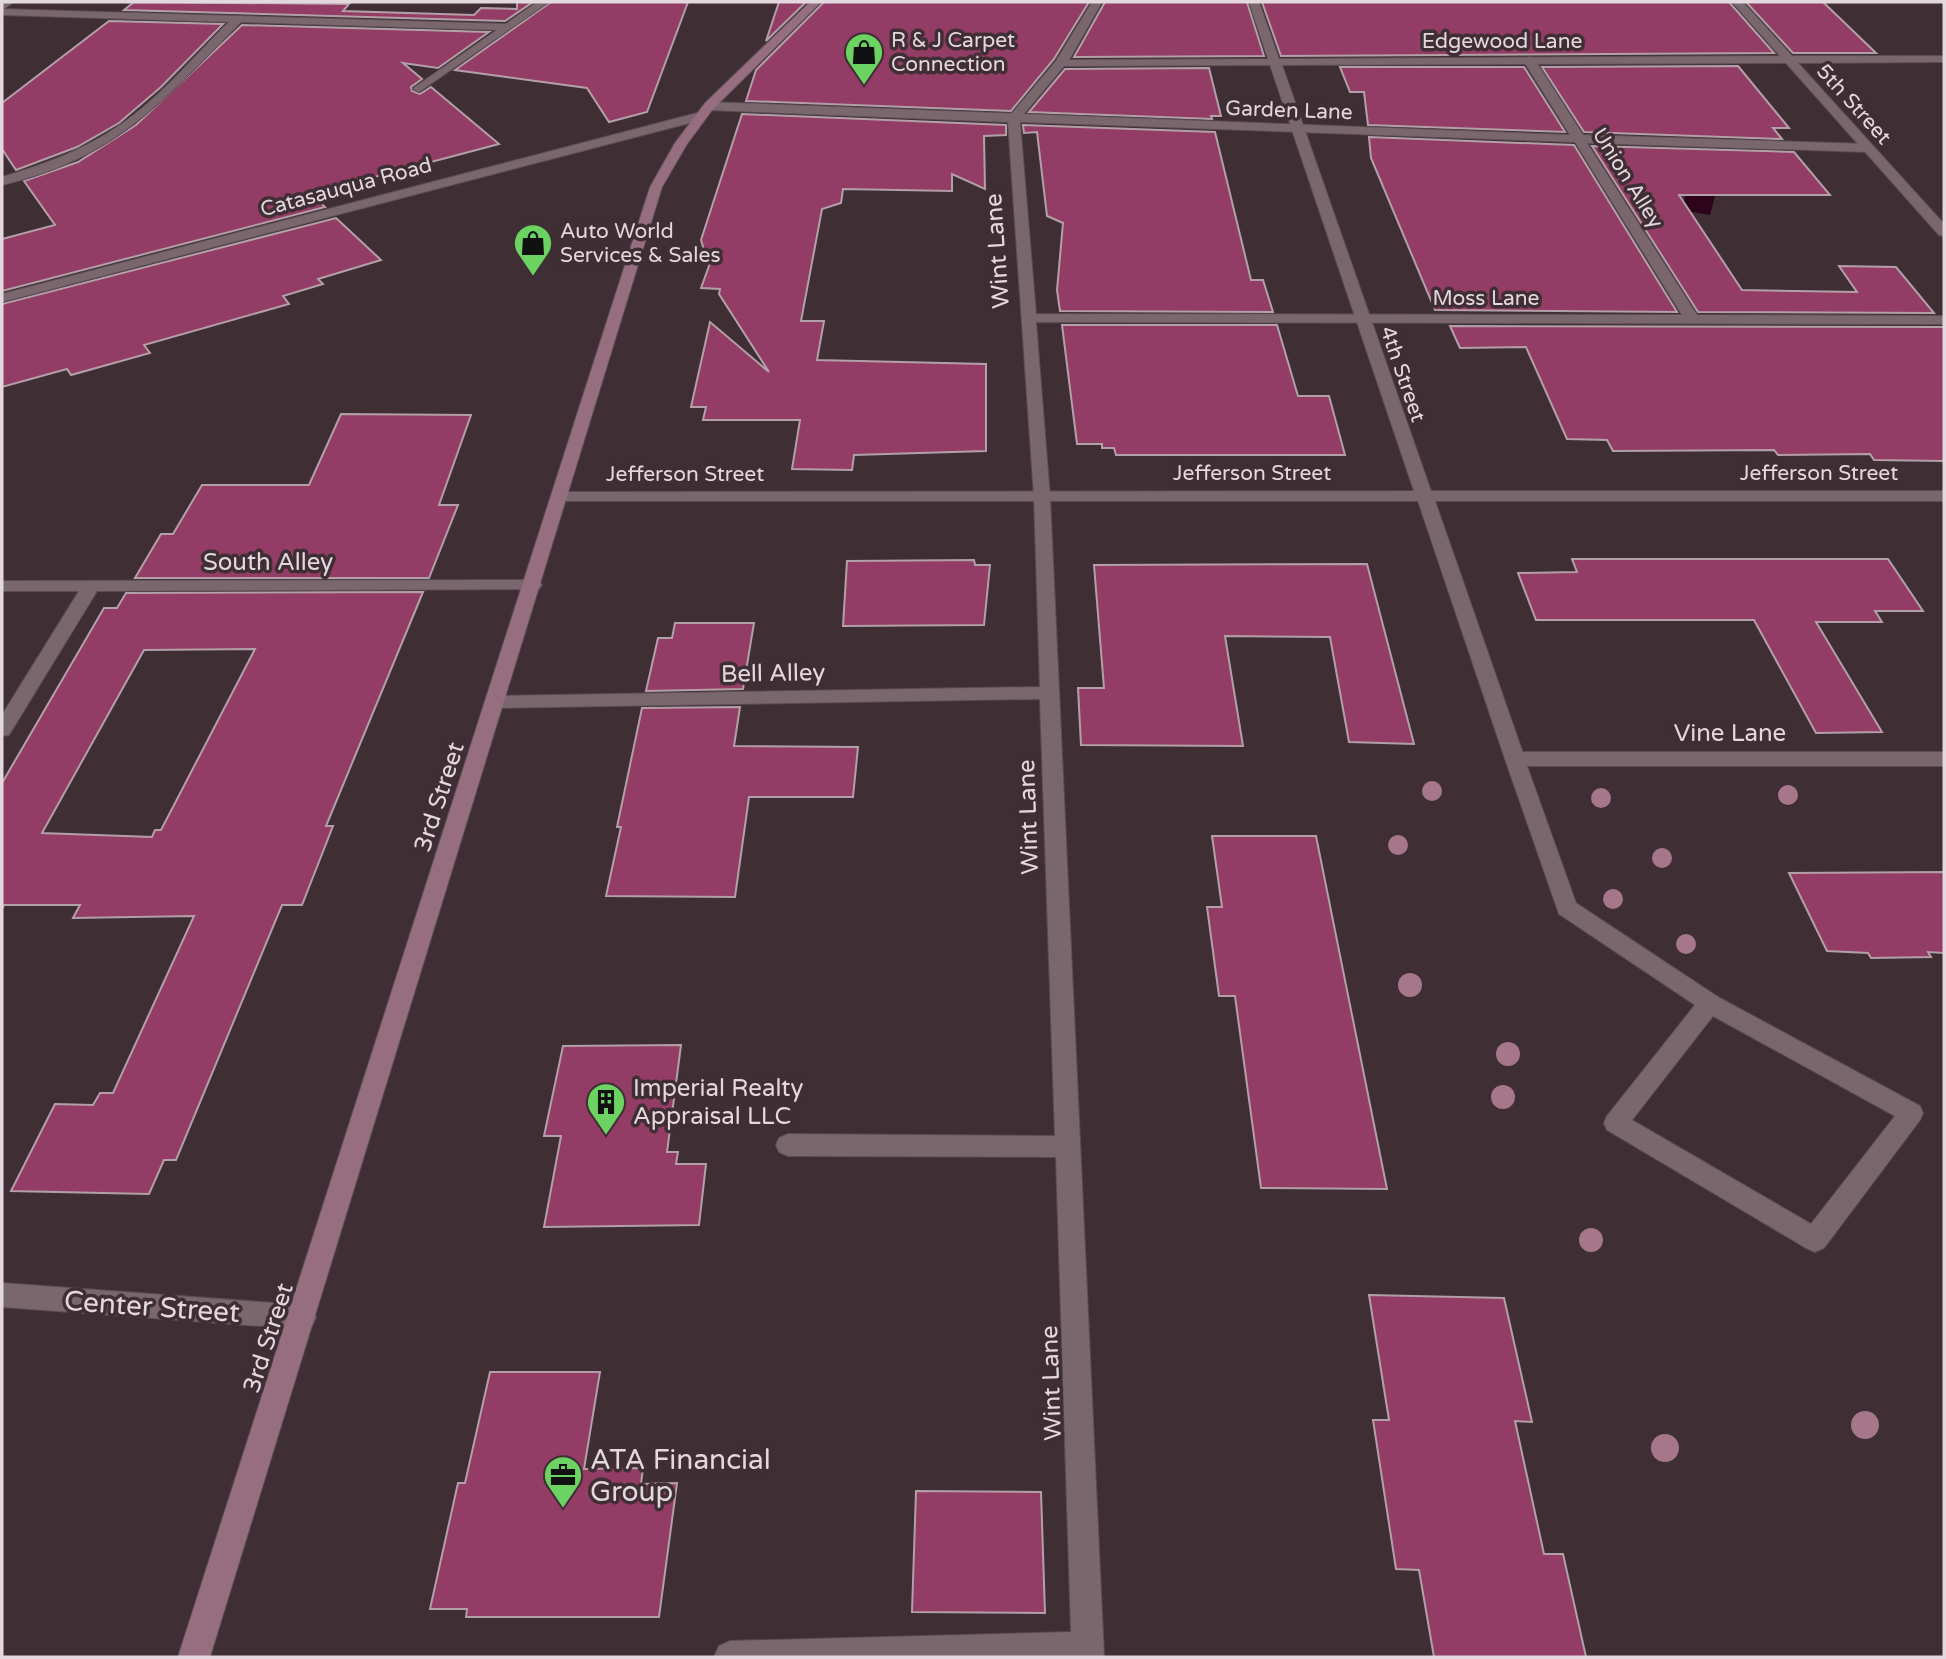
<svg xmlns="http://www.w3.org/2000/svg" width="1946" height="1659" font-family="'Varela Round',sans-serif">
<style>
.water{fill:#2e041b}
.building{fill:#923c66;stroke:#b39fa7;stroke-width:2;fill-rule:evenodd}
.lines{fill:none;stroke-linecap:round;stroke-linejoin:round}
.lane-casing{stroke:#5a4d53;stroke-width:2}
.street-casing{stroke:#5a4d53;stroke-width:2}
.secondary-casing{stroke:#5a4d53;stroke-width:2}
.lane{fill:#7a676e;fill-rule:evenodd}
.street{fill:#7a676e;fill-rule:evenodd}
.secondary{fill:#976e80;fill-rule:evenodd}
.tree{fill:#a6778b}
.labels{text-anchor:middle;stroke-width:7;stroke-linejoin:round;paint-order:stroke}
.far-poi-label{font-size:21px;fill:#e3d8dd;stroke:#3f2f35;text-anchor:start}
.far-street-label{font-size:21px;fill:#e3d8dd;stroke:#3f2f35}
.street-label{font-size:24px;fill:#e3d8dd;stroke:#3f2f35}
.poi-label{font-size:24px;fill:#e3d8dd;stroke:#3f2f35;text-anchor:start}
.near-street-label{font-size:28px;fill:#e3d8dd;stroke:#3f2f35}
.near-poi-label{font-size:28px;fill:#e3d8dd;stroke:#3f2f35;text-anchor:start}
</style>
<rect width="100%" height="100%" fill="#3f2f35"/>
<!-- water -->
<path class="water" d="M1688 188 1716 193 1710 215 1681 210Z"/>
<!-- building -->
<g class="building">
<path d="M134 2 349 4 343 11 474 15 481 8 517 9V2H533L505 21 124 10Z"/>
<path d="M551 2H688L647 112 609 122 587 88 455 70Z"/>
<path d="M779 2H806L766 41Z"/>
<path d="M824 2H1089L1054 59 1011 111 746 101 756 70Z"/>
<path d="M1105 2H1247L1264 56 1074 57Z"/>
<path d="M1262 2H1729L1774 53 1281 56Z"/>
<path d="M1746 2H1823L1876 53H1793Z"/>
<path d="M109 21 223 24 161 87 119 123 77 147 16 170 2 149V103Z"/>
<path d="M242 25 489 32 438 68 403 63 422 79 411 87 412 91 420 94 431 87 499 144 310 194 325 207 2 291V239L55 225 24 181 78 162 136 125Z"/>
<path d="M1738 66 1789 128H1773L1782 139 1584 132 1542 67Z"/>
<path d="M1340 67H1524L1565 132 1368 125 1364 92H1350Z"/>
<path d="M1209 68 1221 116H1211L1212 119 1029 112 1065 69Z"/>
<path d="M742 114 1006 125V135L984 136 985 189 952 174V191L843 189 841 203 822 209 801 321H824L817 360 986 364V451L854 455 852 470 792 469 800 420H703L706 407H691L710 322 769 372 719 294 720 289 701 288 709 266 701 240Z"/>
<path d="M1023 125 1215 132 1251 280H1263L1273 312 1060 311 1057 290 1063 223 1047 216 1037 132 1024 133Z"/>
<path d="M1369 137 1574 145 1677 312 1435 310 1371 158Z"/>
<path d="M1592 146 1794 152 1830 195H1679L1742 290 1857 292 1839 266 1896 267 1934 313 1698 312Z"/>
<path d="M336 218 381 260 318 279 323 284 283 296 289 304 144 345 150 353 71 375 67 369 2 387V304Z"/>
<path d="M1062 325H1277L1298 396H1329L1345 455H1116L1114 448H1102V444H1077Z"/>
<path d="M1450 326 1944 327V461L1874 460 1870 454 1778 455 1774 450 1613 451 1607 440 1567 439 1526 347 1460 348Z"/>
<path d="M341 414 471 415 439 505H458L429 578H135L161 534H173L202 485H309Z"/>
<path d="M1572 559H1888L1923 611H1875L1882 622H1816L1882 732 1816 733 1754 620H1536L1518 573 1577 572Z"/>
<path d="M974 560 975 565H990L984 625 843 626 847 561Z"/>
<path d="M1367 564 1414 744 1349 742 1330 637 1225 636 1243 746 1081 745 1078 688H1104L1094 565Z"/>
<path d="M423 592 326 826H333L302 905H282L176 1160H164L149 1194 11 1191 55 1104 93 1105 100 1093H113L194 916 73 918 80 905H4L2 909V783L104 608H117L126 593ZM255 649 161 830H155L152 837 42 833 144 650Z"/>
<path d="M675 623H754L743 689 646 691 658 638H672Z"/>
<path d="M740 707 734 746 858 747 853 797H749L735 897 606 896 621 827H617L642 708Z"/>
<path d="M1212 836H1316L1387 1189 1261 1188 1235 996H1219L1207 907H1222Z"/>
<path d="M1944 872V953L1928 952 1931 957 1871 958 1868 953 1827 951 1789 873Z"/>
<path d="M681 1045 667 1152H678L676 1164H706L699 1225 544 1227 561 1136H544L563 1046Z"/>
<path d="M1369 1295 1504 1298 1532 1422 1515 1421 1544 1554H1563L1586 1657H1434L1419 1570 1396 1569 1373 1420H1389Z"/>
<path d="M490 1372H600L584 1469 643 1468 641 1484 677 1483 659 1617H466L467 1609H430L458 1483H465Z"/>
<path d="M916 1491 1041 1492 1045 1613 912 1612Z"/>
</g>
<g class="lines">
<!-- lane casing -->
<g class="lane-casing">
<g id="lane">
<path d="M537 2H549L419 92 413 89 415 87 497 30 241 22C162 101 117 158 2 185V177C43 165 84 150 120 125 161 97 193 57 229 22L2 15V9L506 24Z"/>
<path d="M1529 57 1535 60 1583 135 1868 144 1874 148 1868 152 1587 143 1697 315 1944 316V324L1036 322 1050 497 1104 1657H714L719 1646 730 1641 1071 1632 1056 1157 788 1156 779 1152 776 1145 779 1138 788 1134 1055 1136 1040 699 497 708 487 702 497 696 1040 687 1034 497 1008 122 709 110 703 106 709 102 1570 135 1523 60ZM1020 122 1575 142 1682 315 1036 314Z"/>
<path d="M533 580 539 581 542 585 539 589 97 591 9 735 2 736V715L79 591H2V581Z"/>
<path d="M1515 752H1944V766H1527L1576 903 1718 997 1920 1106 1923 1113 1920 1120 1824 1248 1815 1252 1806 1248 1607 1130 1604 1123 1607 1116 1695 1005 1559 914 1505 759ZM1713 1016 1895 1116 1811 1224 1632 1120Z"/>
</g>
</g>
<!-- street casing -->
<g class="street-casing">
<g id="street">
<path d="M2 2H14L2 10Z"/>
<path d="M1092 2H1102L1069 60 1268 59 1249 2H1259L1279 59 1780 56 1732 2H1743L1792 56H1944V62L1798 63 1944 224V236L1939 235 1786 63 1282 65 1431 491H1944V501H1435L1525 759 1515 766 1505 759 1418 501H555L553 497 555 493 561 492 1414 491 1270 65 1064 66 1018 121 1008 118 1056 61Z"/>
<path d="M701 112 707 116 705 119 2 302V294Z"/>
<path d="M2 1283 302 1305 312 1308 316 1317 312 1326 302 1329 2 1307Z"/>
</g>
</g>
<!-- secondary casing -->
<g class="secondary-casing">
<path id="secondary" d="M810 2H821L713 109 687 144 662 187 210 1657H178L650 187 675 143 705 103Z"/>
</g>
<!-- lane -->
<use href="#lane" class="lane"/>
<!-- street -->
<use href="#street" class="street"/>
<!-- secondary -->
<use href="#secondary" class="secondary"/>
</g>
<!-- trees -->
<g class="tree">
<circle cx="1432" cy="791" r="10"/>
<circle cx="1788" cy="795" r="10"/>
<circle cx="1601" cy="798" r="10"/>
<circle cx="1398" cy="845" r="10"/>
<circle cx="1662" cy="858" r="10"/>
<circle cx="1613" cy="899" r="10"/>
<circle cx="1686" cy="944" r="10"/>
<circle cx="1410" cy="985" r="12"/>
<circle cx="1508" cy="1054" r="12"/>
<circle cx="1503" cy="1097" r="12"/>
<circle cx="1591" cy="1240" r="12"/>
<circle cx="1865" cy="1425" r="14"/>
<circle cx="1665" cy="1448" r="14"/>
</g>
<!-- icons -->
<defs>
<g id="shop-pin" transform="scale(2.0125)"><path d="M0 17L-7.5 6A9.5 9.5 0 1 1 7.5 6Z" fill="#6cd362" stroke="#3f2f35"/><path d="M-5-2.5h2.3a2.7 3.5 0 0 1 5.4 0H5L5.5 6h-11ZM-1.5-2.5h3a1.5 2.3 0 0 0-3 0Z" fill="#111"/></g>
<g id="building-pin" transform="scale(2.0125)"><path d="M0 17L-7.5 6A9.5 9.5 0 1 1 7.5 6Z" fill="#6cd362" stroke="#3f2f35"/><path d="M-4-6H4V6H1V3H-1V6H-4ZM-2.5-4.3h1.7v1.8h-1.7ZM.8-4.3h1.7v1.8H.8ZM-2.5-1h1.7V.8h-1.7ZM.8-1h1.7V.8H.8Z" fill="#111"/></g>
<g id="office-pin" transform="scale(2.0125)"><path d="M0 17L-7.5 6A9.5 9.5 0 1 1 7.5 6Z" fill="#6cd362" stroke="#3f2f35"/><path d="M-6-3h4V-5.5h4V-3h4V5H-6ZM-1-4.5V-3h2v-1.5ZM-6 0V1H6V0Z" fill="#111"/></g>
</defs>
<g fill-rule="evenodd">
<use href="#shop-pin" x="864" y="52"/>
<use href="#shop-pin" x="533" y="243"/>
<use href="#building-pin" x="606" y="1102"/>
<use href="#office-pin" x="563" y="1475"/>
</g>
<g class="labels">
<!-- far-poi labels -->
<g class="far-poi-label">
<text x="891" y="47">R &amp; J Carpet<tspan x="891" dy="24">Connection</tspan></text>
<text x="560" y="238">Auto World<tspan x="560" dy="24">Services &amp; Sales</tspan></text>
</g>
<!-- far-street labels -->
<g class="far-street-label">
<text x="1502" y="48">Edgewood Lane</text>
<text transform="translate(1854 104) rotate(48)" y="7">5th Street</text>
<text transform="translate(1289 110) rotate(2)" y="7">Garden Lane</text>
<text transform="translate(1628 178) rotate(58)" y="7">Union Alley</text>
<text transform="translate(346 187) rotate(-15)" y="7">Catasauqua Road</text>
<text x="1486" y="305">Moss Lane</text>
<text transform="translate(1403 374) rotate(71)" y="7">4th Street</text>
<text x="1252" y="480">Jefferson Street</text>
<text x="1819" y="480">Jefferson Street</text>
<text x="685" y="481">Jefferson Street</text>
</g>
<!-- street labels -->
<g class="street-label">
<text transform="translate(997 251) rotate(-94)" y="8">Wint Lane</text>
<text x="268" y="570">South Alley</text>
<text transform="translate(773 673) rotate(-1)" y="8">Bell Alley</text>
<text x="1730" y="741">Vine Lane</text>
<text transform="translate(439 797) rotate(-72)" y="8">3rd Street</text>
<text transform="translate(1028 817) rotate(-92)" y="8">Wint Lane</text>
<text transform="translate(268 1338) rotate(-72)" y="8">3rd Street</text>
<text transform="translate(1051 1383) rotate(-92)" y="8">Wint Lane</text>
</g>
<!-- poi labels -->
<g class="poi-label">
<text x="633" y="1096">Imperial Realty<tspan x="633" dy="28">Appraisal LLC</tspan></text>
</g>
<!-- near-street labels -->
<g class="near-street-label">
<text transform="translate(152 1306) rotate(4)" y="10">Center Street</text>
</g>
<!-- near-poi labels -->
<g class="near-poi-label">
<text x="590" y="1469">ATA Financial<tspan x="590" dy="32">Group</tspan></text>
</g>
</g>
<!-- border -->
<rect width="1946" height="1659" fill="none" stroke="#e3d8dd" stroke-width="7"/>
</svg>
